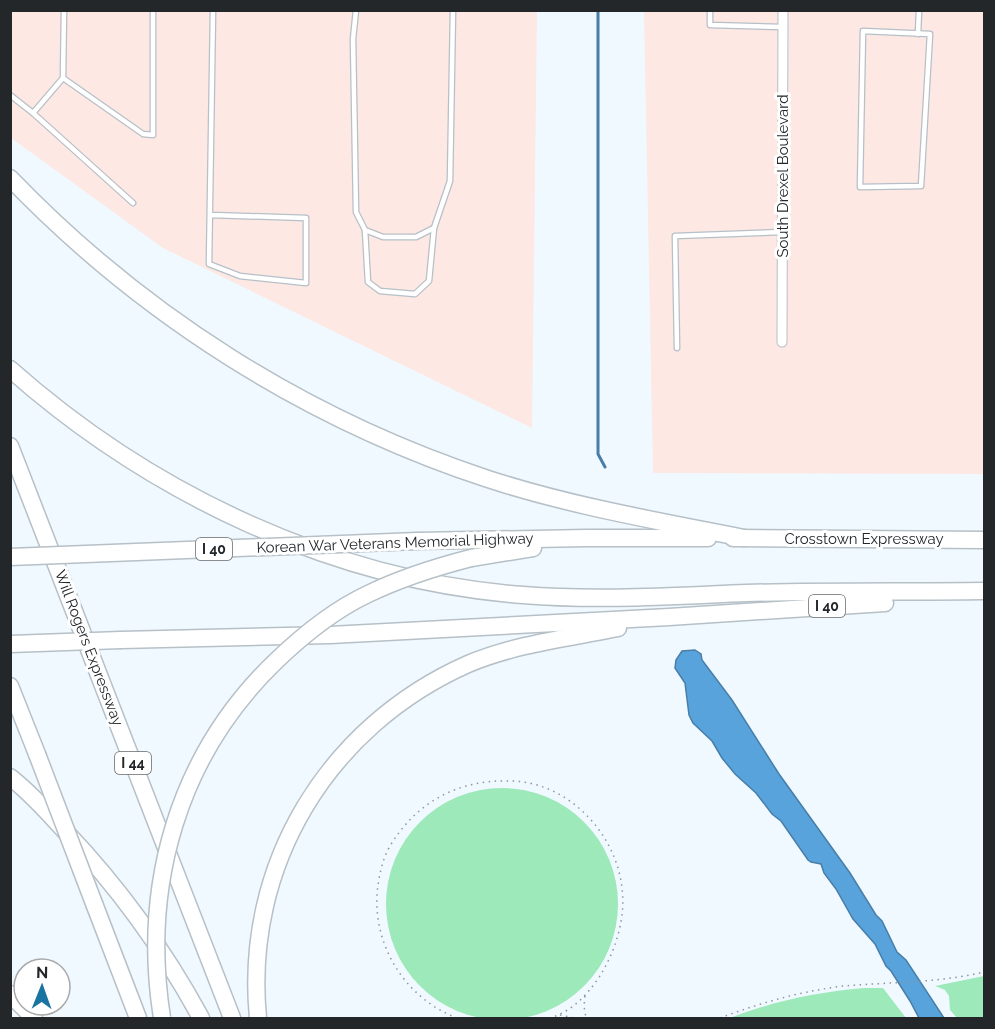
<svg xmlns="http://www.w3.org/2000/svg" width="995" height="1029" font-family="Raleway,sans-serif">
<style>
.industrial{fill:#fde8e3}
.green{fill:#9de9b9}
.water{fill:#58a3dc;stroke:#487ea7;stroke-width:1.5}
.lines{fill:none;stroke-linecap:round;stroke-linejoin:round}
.stream{stroke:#487ea7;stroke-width:3}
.service-casing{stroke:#b6c0c7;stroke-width:7}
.minor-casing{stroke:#b6c0c7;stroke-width:11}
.motorway-casing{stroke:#b6c0c7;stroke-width:19}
.path{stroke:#8f959a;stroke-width:1.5;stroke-dasharray:1.5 4.5;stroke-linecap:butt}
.service{stroke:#fff;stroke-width:4.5}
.minor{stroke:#fff;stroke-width:9}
.motorway{stroke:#fff;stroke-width:16}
.motorway-bridge-casing{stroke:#b6c0c7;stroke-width:19;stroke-linecap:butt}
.motorway-bridge{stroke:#fff;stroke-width:16}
.labels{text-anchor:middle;stroke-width:6;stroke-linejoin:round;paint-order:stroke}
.shield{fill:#fff;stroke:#65686a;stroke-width:1.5}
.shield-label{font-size:14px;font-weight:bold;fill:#23272a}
.street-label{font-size:15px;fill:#23272a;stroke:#fff}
</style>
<rect width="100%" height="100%" fill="#f0f9ff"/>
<!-- industrial -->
<g class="industrial">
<path d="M11 11H537L532 428 163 248 11 138Z"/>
<path d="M644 11H984V474L653 473Z"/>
</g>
<!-- green -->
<g class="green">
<circle cx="502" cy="904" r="116"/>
<path d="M984 976V1018H957L950 1010 949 996 945 990 935 986Z"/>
<path d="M864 988H883L906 1018H730C773 1001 818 992 864 988Z"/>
</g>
<!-- water -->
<path class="water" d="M695 650 701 654 702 660 732 700 779 774 850 873 876 915 882 921 897 952 906 960 944 1018H919L910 1001 891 971 886 966 875 944 853 919 836 889 824 873 821 864 811 862 808 860 781 821 772 814 756 793 735 774 722 758 712 741 693 723 689 715 685 683 675 668 676 660 682 651Z"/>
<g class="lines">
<!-- stream -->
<path class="stream" d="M598 10V454L605 467"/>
<!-- service casing -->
<g class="service-casing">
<g id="service">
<path d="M64 10 63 78 143 134 153 135V10"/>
<path d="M356 10 353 39 356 212 365 230 383 237H416L434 228 450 181 453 10"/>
<path d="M710 10V25L782 27"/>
<path d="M863 31 930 34 921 186 860 187Z"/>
<path d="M918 34 919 10"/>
<path d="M63 78 33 113 133 203"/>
<path d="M10 95 33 113"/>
<path d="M211 215 306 218V283L240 276 209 264 213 10"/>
<path d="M365 230 368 282 380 291 415 294 429 281 434 228"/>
<path d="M677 348 675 236 781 232"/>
</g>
</g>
<!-- minor casing -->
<g class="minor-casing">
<path id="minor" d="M782 342 783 10"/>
</g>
<!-- motorway casing -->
<g class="motorway-casing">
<g id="motorway">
<path d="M10 178C143 316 306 419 488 479 571 506 658 521 744 538"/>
<path d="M10 369C151 494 334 581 523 595 597 601 672 596 746 593 825 591 905 592 984 591"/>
<path d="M10 446 232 1018"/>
<path d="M733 538 984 540"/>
<path d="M417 541 587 538H708"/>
<path d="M471 558 533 548"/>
<path d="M121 640 330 635 669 617 885 603"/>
<path d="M10 686 37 754"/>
<path d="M10 777C31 793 48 813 66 832 120 889 164 950 201 1018"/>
<path d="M95 906 138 1018"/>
<path d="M10 994 34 1018"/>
<path d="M258 1018C243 865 328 726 468 664 515 644 569 638 618 628"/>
</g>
</g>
<!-- path -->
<g class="path">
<path d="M585 996 584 1006 586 1018"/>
<path d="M560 1015 574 1018"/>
<path d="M457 1018C404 998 370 942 378 885 380 872 383 858 390 846 417 801 460 779 511 781 568 782 616 833 622 888 626 919 615 953 598 979 585 997 572 1011 550 1018"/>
<path d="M720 1018C760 1003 801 991 844 986 891 982 938 983 984 972"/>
</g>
<!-- service -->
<use href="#service" class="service"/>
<!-- minor -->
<use href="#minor" class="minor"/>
<!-- motorway -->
<use href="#motorway" class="motorway"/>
<!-- motorway-bridge casing -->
<g class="motorway-bridge-casing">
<g id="motorway-bridge">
<path d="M10 557 417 541"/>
<path d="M10 644 121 640"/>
<path d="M37 754 95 906"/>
<path d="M162 1018C141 885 178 755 276 661 303 635 334 610 368 594 401 578 436 567 471 558"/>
</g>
</g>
<!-- motorway-bridge -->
<use href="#motorway-bridge" class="motorway-bridge"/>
</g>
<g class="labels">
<!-- shield labels -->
<g class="shield">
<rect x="196" y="538" width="36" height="22" rx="4.5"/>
<rect x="809" y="595" width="36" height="22" rx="4.5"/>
<rect x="115" y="752" width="36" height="22" rx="4.5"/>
</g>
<g class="shield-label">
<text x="214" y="554">I 40</text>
<text x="827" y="611">I 40</text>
<text x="133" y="768">I 44</text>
</g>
<!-- street labels -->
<g class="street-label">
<text transform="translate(783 176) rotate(-90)" y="5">South Drexel Boulevard</text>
<text x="864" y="544">Crosstown Expressway</text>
<text transform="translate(395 543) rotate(-2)" y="5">Korean War Veterans Memorial Highway</text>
<text transform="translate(89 648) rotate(69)" y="5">Will Rogers Expressway</text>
</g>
</g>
<!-- border -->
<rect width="995" height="1029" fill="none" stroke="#23272a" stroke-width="24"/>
<!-- north arrow -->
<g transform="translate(42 987) rotate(1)"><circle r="28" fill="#ffffff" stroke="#a7a9aa" stroke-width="1.5"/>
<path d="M0-4.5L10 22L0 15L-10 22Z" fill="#1a74a2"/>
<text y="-9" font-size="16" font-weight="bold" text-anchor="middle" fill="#23272a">N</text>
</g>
</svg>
